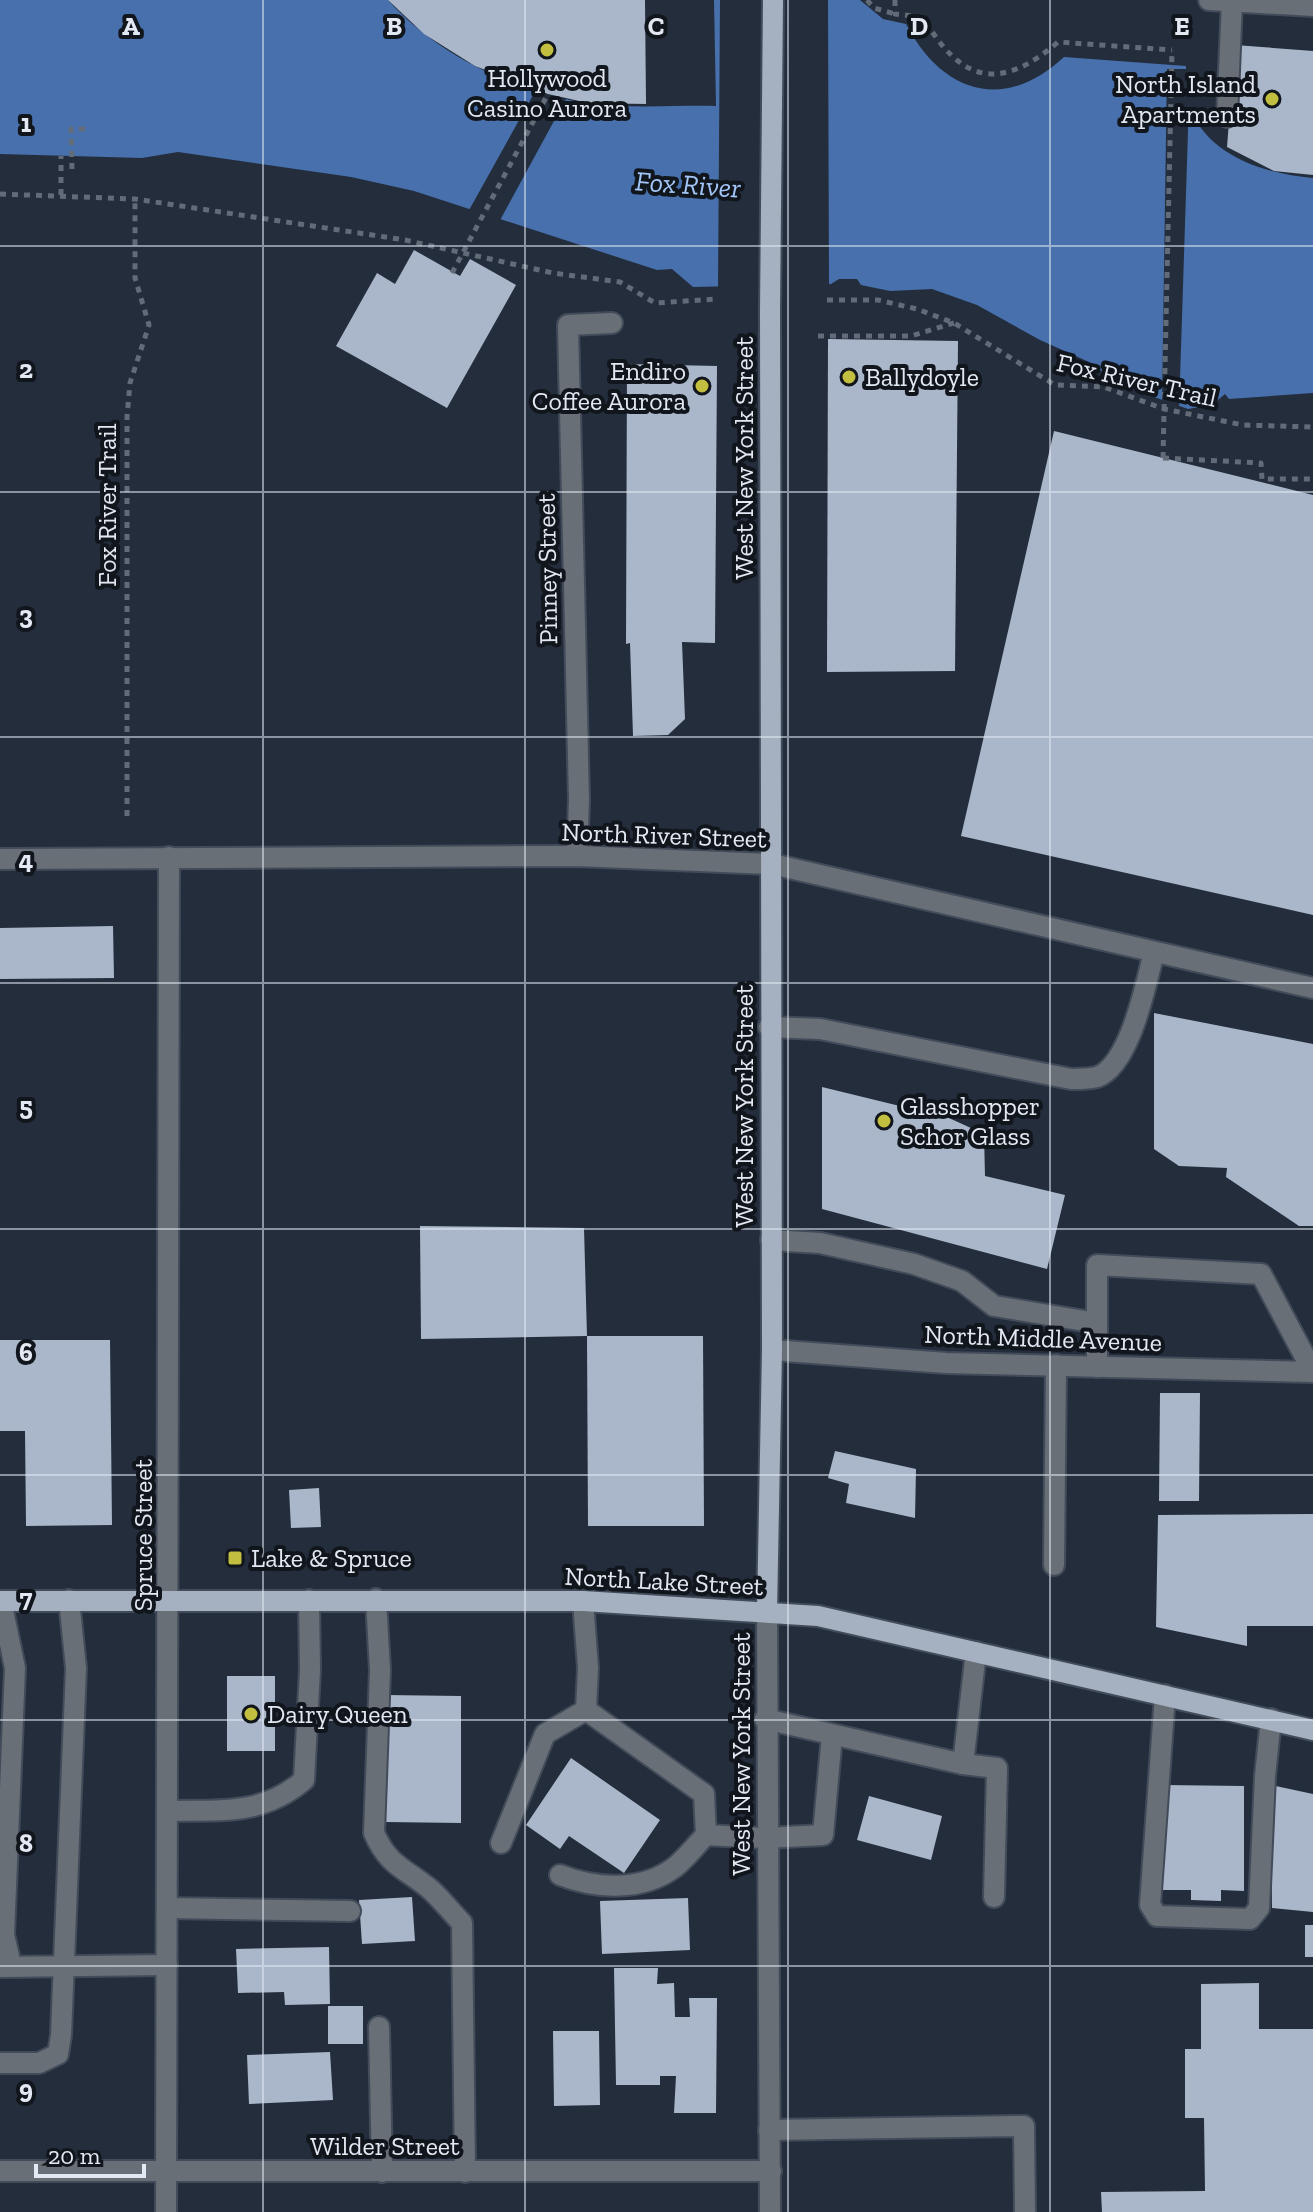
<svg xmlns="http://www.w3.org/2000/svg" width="1313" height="2212" font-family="'Zilla Slab',serif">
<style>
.water{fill:#4770ac}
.pier{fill:#232d3c}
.building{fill:#aab7ca}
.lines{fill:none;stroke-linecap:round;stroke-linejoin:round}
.minor-casing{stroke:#424b59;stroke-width:24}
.major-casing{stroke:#424b59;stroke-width:24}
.path{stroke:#626b78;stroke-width:5;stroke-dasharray:6 6;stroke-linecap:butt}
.minor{stroke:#696f76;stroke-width:20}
.major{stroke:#a5b0c0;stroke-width:20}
.major-bridge-casing{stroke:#424b59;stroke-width:24;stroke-linecap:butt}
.path-bridge{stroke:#626b78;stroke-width:5;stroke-dasharray:6 6;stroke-linecap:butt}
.major-bridge{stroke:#a5b0c0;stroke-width:20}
.grid{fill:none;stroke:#e2e9f2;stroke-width:2;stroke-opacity:0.55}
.poi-dot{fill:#c1be40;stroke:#11151c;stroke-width:3}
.labels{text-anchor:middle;stroke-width:8;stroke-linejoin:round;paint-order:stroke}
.poi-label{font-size:26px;fill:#e2e9f2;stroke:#11151c;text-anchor:start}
.street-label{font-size:26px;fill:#e2e9f2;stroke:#11151c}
.water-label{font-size:28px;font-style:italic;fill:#a3c6f9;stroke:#11151c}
.grid-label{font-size:26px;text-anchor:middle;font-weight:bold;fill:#e2e9f2;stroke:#11151c;stroke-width:8;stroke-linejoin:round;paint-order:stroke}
</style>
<rect width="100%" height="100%" fill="#232d3c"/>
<!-- water -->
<path class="water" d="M0 0H388C436 54 514 92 587 103 628 109 674 105 716 106L714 0H860L883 19 906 24C942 93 1004 113 1064 57L1186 66C1186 76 1184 89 1186 98 1203 155 1261 173 1313 178V393L1229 399 1225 394 1212 405 1188 409 1120 385 1089 362 1040 340 977 305 932 289 890 291 861 285 857 279H839L831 284 693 287 672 269 657 270 414 191 351 177 178 152 142 158 0 154Z"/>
<!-- pier -->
<g class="pier">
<path d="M720 0H828L829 289 718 291Z"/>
<path d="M1167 69H1190L1179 410 1162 404Z"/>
<path d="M538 86 566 99 499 222 468 212Z"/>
</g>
<!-- building -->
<g class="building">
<path d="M388 0H645L646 104 588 103 548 94 475 66 424 34Z"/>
<path d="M1235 45 1313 51V175L1274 171 1227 147Z"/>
<path d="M414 250 460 276 470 259 516 285 447 408 336 346 377 273 395 284Z"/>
<path d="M828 339 958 341 955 671 827 672Z"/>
<path d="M627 364 717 366 715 643 682 642 685 719 668 735 633 736 630 643 626 644Z"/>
<path d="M1054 431 1313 495V915L961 836Z"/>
<path d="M113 926 114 978 0 979V928Z"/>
<path d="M1154 1013 1313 1044V1226H1299L1226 1177 1227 1168 1179 1166 1154 1149Z"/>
<path d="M822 1087 949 1118 984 1134 985 1176 1065 1195 1047 1269 822 1209Z"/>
<path d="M420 1226 584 1228 587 1336 421 1339Z"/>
<path d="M587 1336H703L704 1526H588Z"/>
<path d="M0 1340H110L112 1525 26 1526 25 1431H0Z"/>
<path d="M1160 1393H1200L1199 1501H1159Z"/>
<path d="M835 1451 916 1469 915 1518 846 1503 849 1484 828 1478Z"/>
<path d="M319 1488 321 1527 291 1528 289 1490Z"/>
<path d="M1313 1514V1626H1247V1646L1156 1627 1158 1515Z"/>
<rect x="227" y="1676" width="48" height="75"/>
<path d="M385 1695 461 1696V1823L385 1822Z"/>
<path d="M571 1758 660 1820 624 1873 569 1836 560 1849 526 1825Z"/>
<path d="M1164 1785 1244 1786V1891L1221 1890V1901L1191 1900V1890H1162Z"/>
<path d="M1271 1785 1313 1794V1912L1272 1908Z"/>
<path d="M869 1796 942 1816 931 1860 857 1840Z"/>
<path d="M412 1897 415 1941 362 1944 359 1900Z"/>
<path d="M688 1898 690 1950 602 1954 600 1901Z"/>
<rect x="1305" y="1925" width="8" height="32"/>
<path d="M329 1947 330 2004 285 2005 284 1992 238 1993 236 1949Z"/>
<path d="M614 1968H658L657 1984 674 1983 675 2017H690L689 1998H717L716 2113H674L676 2076H660V2085H616Z"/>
<path d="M1259 1983V2029H1313V2212H1102L1101 2192 1205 2191 1204 2118H1185V2049H1201V1984Z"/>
<rect x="328" y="2006" width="35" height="38"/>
<path d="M553 2031H599L600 2105 554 2106Z"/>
<path d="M330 2052 333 2100 249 2104 247 2055Z"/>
</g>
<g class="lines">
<!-- minor casing -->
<g class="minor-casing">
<g id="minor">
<path d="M1209 0 1313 6"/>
<path d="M1227 117 1232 1"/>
<path d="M577 856 579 800 568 325 612 323"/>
<path d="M0 859 577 856 772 864 1313 988"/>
<path d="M769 1027 820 1029 1071 1079C1079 1079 1089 1079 1097 1077 1130 1065 1146 984 1154 952"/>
<path d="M771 1240 820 1243 914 1264 962 1281 994 1306 1097 1323"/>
<path d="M772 1350 946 1363 1313 1372"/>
<path d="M1097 1367V1265L1261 1274 1313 1372"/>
<path d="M1054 1565 1056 1365"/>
<path d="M376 1599 380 1670 374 1833C389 1867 405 1868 431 1890 442 1900 452 1913 462 1923L465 2172"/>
<path d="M1 1601 15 1668 4 1935 11 1965"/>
<path d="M767 1612 770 2212"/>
<path d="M976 1652 963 1764 997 1768 994 1897"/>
<path d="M1165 1695 1150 1905 1157 1916 1250 1919 1259 1908 1265 1776 1271 1719"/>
<path d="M586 1710 704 1794 706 1835"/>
<path d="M765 1719 963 1764"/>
<path d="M168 1811C220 1810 262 1816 304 1780L310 1670 309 1600"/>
<path d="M501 1843 545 1734 586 1710 588 1668 583 1601"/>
<path d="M560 1875C596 1889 642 1892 675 1867 686 1858 696 1845 706 1835L766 1838 823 1835 832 1735"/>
<path d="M167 1908 350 1911"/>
<path d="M0 1967 167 1965"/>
<path d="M379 2027 382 2172"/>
<path d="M0 2063H39L58 2054 61 2035 76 1668 69 1600"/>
<path d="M769 2130 1024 2126 1025 2212"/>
<path d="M0 2171H771"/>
<path d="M166 2212 169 857"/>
</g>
</g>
<!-- major casing -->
<g class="major-casing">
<g id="major">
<path d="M0 1601H583L818 1616 1313 1730"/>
<path d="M767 1612 772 1350 770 311"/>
</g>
</g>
<!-- path -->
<g class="path">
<path d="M867 0 874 8 895 14"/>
<path d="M895 0V14L923 17C961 83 1000 92 1058 42L1172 50"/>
<path d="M72 169 71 129H89"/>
<path d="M0 194 135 199 405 240 553 273 620 282 655 303 718 299"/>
<path d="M61 195V156"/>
<path d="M827 300H878L917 309 954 323 1055 385 1104 387 1164 409 1243 425 1313 427"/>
<path d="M818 336H911L954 323"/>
<path d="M1163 458 1261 463 1262 479H1313"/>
<path d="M127 816V417L130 383 149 325 135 278V199"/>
</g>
<!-- minor -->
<use href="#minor" class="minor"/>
<!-- major -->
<use href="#major" class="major"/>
<!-- major-bridge casing -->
<g class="major-bridge-casing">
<path id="major-bridge" d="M770 311 773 0"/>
</g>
<!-- path-bridge -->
<g class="path-bridge">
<path d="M452 273 548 94"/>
<path d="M1163 458 1172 50"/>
</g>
<!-- major-bridge -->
<use href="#major-bridge" class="major-bridge"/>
</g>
<!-- grid -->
<path class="grid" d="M263 0V2212M525 0V2212M788 0V2212M1050 0V2212M0 246H1313M0 492H1313M0 737H1313M0 983H1313M0 1229H1313M0 1475H1313M0 1720H1313M0 1966H1313"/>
<!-- markers -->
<g class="poi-dot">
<circle cx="547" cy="50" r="8"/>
<circle cx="1272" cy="99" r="8"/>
<circle cx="849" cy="377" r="8"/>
<circle cx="702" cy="386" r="8"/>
<circle cx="884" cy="1121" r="8"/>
<rect x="227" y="1550" width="16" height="16" rx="4"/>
<circle cx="251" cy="1714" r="8"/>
</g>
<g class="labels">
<!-- poi labels -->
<g class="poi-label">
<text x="547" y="87" text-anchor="middle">Hollywood<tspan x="547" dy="30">Casino Aurora</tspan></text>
<text x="1256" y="93" text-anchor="end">North Island<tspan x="1256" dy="30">Apartments</tspan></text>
<text x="686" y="380" text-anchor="end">Endiro<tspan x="686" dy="30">Coffee Aurora</tspan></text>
<text x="865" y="386">Ballydoyle</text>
<text x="900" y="1115">Glasshopper<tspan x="900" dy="30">Schor Glass</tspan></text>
<text x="251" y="1567">Lake &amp; Spruce</text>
<text x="267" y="1723">Dairy Queen</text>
</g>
<!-- street labels -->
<g class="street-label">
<text transform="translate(1137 380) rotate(13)" y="9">Fox River Trail</text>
<text transform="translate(744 458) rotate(-90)" y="9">West New York Street</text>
<text transform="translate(107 505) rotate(-90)" y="9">Fox River Trail</text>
<text transform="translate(547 569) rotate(-91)" y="9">Pinney Street</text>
<text transform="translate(664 835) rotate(2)" y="9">North River Street</text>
<text transform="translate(744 1106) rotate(-90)" y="9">West New York Street</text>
<text transform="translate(1043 1338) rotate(2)" y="9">North Middle Avenue</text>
<text transform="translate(143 1535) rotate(-90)" y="9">Spruce Street</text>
<text transform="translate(664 1581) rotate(3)" y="9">North Lake Street</text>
<text transform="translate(741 1754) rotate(-90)" y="9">West New York Street</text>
<text x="385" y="2155">Wilder Street</text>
</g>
<!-- water labels -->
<g class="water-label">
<text transform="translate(688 184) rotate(4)" y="10">Fox River</text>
</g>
</g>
<g class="grid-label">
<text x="131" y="35">A</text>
<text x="394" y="35">B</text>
<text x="656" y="35">C</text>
<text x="919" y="35">D</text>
<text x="1182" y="35">E</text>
<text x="26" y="132">1</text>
<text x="26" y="378">2</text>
<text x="26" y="624">3</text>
<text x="26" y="869">4</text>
<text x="26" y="1115">5</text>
<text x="26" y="1361">6</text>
<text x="26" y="1607">7</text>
<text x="26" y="1852">8</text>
<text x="26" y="2098">9</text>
</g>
<!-- scale -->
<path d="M36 2164v12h108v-12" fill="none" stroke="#e2e9f2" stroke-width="4"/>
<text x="48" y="2164" font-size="24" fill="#e2e9f2" stroke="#11151c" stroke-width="6" paint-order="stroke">20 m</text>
</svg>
